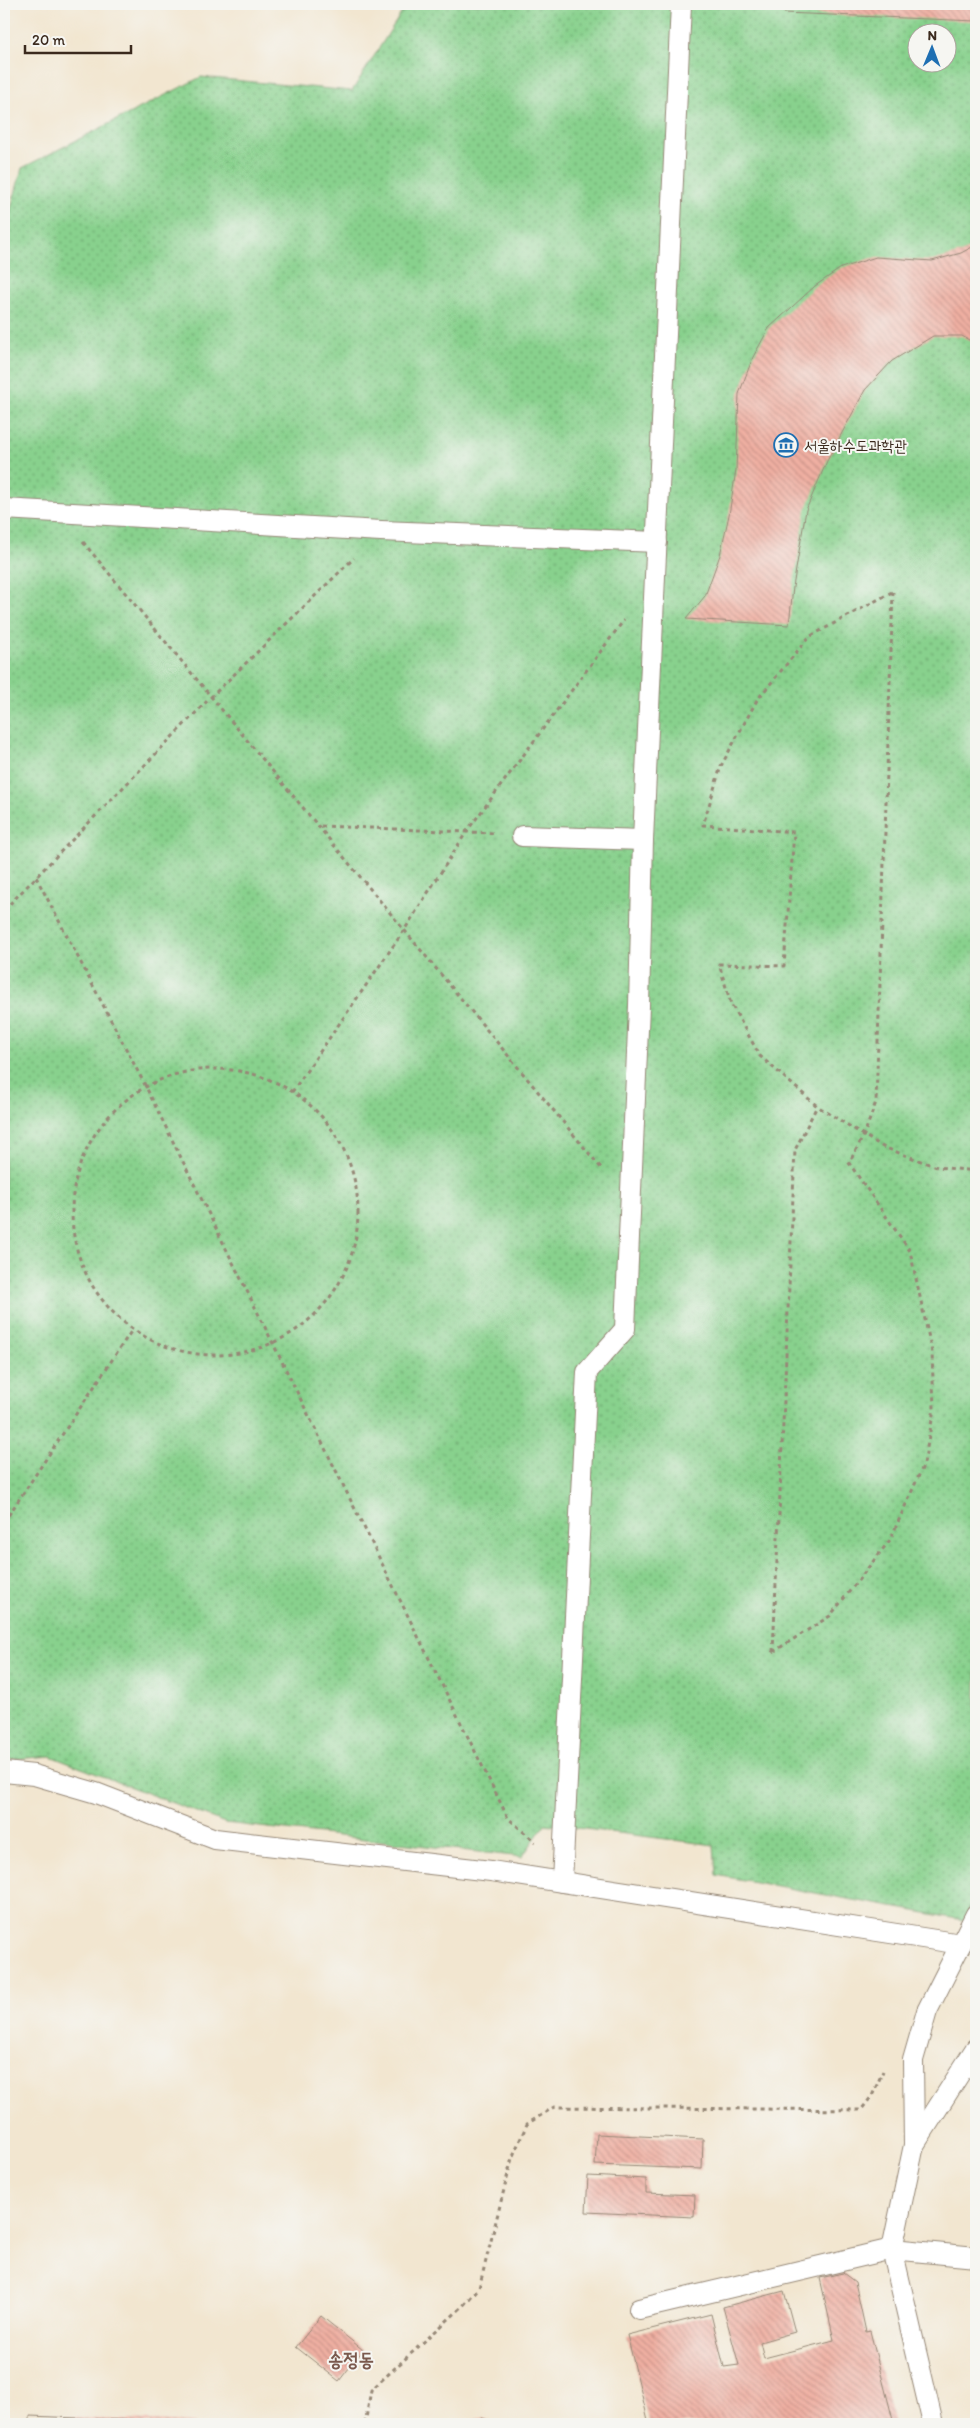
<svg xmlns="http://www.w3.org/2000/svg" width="980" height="2428" font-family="Itim,'Poor Story',sans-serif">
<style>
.park{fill:url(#park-dots);stroke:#627e56;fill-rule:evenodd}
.building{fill:url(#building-back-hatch)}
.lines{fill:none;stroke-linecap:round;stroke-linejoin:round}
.lane-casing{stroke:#968877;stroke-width:22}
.path{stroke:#968877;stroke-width:3;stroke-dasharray:4 4;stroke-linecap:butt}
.lane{stroke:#fff;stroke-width:20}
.labels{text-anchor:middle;stroke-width:4;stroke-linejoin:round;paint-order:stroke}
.poi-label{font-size:16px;fill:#3b2a1e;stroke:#f6f6f2;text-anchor:start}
.quarter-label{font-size:19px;font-weight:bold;fill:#7a594d;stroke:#f6f6f2}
</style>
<defs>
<pattern id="park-dots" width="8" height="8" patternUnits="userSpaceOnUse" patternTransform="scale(1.25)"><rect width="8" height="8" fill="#88d18d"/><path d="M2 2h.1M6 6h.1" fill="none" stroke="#70aa73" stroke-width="1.8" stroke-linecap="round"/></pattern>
<pattern id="building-back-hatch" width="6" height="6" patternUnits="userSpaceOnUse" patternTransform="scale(1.25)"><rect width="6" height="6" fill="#f0b0a3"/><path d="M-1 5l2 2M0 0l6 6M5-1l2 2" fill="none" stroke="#c48f84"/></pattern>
</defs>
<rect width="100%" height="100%" fill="#f6f6f2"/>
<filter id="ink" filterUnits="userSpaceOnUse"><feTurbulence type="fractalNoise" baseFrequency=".02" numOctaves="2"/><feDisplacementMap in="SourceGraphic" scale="10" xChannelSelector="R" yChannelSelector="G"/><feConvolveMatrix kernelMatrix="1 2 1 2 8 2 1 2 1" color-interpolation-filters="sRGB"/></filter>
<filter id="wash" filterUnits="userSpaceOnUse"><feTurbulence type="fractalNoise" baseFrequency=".0096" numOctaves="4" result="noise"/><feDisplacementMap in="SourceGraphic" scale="20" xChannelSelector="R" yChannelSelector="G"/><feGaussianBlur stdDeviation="1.12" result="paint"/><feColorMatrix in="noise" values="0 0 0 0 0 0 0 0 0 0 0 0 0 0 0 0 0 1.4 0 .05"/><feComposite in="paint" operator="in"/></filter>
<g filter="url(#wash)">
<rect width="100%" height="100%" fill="#f2e6d0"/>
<!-- park -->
<path class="park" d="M407 4H976V1899L969 1921 716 1875 714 1845 545 1824 522 1857 225 1823 50 1756 4 1760V234L22 168 201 77 352 91ZM918 32H948V62H918Z"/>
<g id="blocks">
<!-- building -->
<g class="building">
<path d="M784 4H976V21L784 13Z"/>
<path d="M976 245V344L962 336H933L892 361 865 390 827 461 806 510 793 587 789 625 686 619 705 596 720 555 729 515 736 470 739 394 753 357 769 328 815 286 841 268 876 257 932 261 961 253Z"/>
<path d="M597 2134 703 2139 702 2169 595 2165Z"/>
<path d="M588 2176 646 2179V2193L695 2195 694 2217 586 2212Z"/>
<path d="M843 2273 855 2282 866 2332 870 2331 894 2424H649L627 2335 711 2314 724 2367 739 2365 723 2307 784 2291 795 2332 760 2342 764 2358 834 2340 820 2278Z"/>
<path d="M321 2316 363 2350 339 2381 296 2347Z"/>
<path d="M30 2416 195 2423V2424H30Z"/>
<path d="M482 2418 501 2424H470L472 2420Z"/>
</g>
</g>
</g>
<g filter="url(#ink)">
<use href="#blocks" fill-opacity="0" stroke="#968877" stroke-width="1"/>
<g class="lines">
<!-- lane casing -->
<g class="lane-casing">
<g id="lane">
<path d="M4 509 381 531 657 542"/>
<path d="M522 836 643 840"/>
<path d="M4 1772 34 1775 96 1793 215 1839 491 1871 961 1944"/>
<path d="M562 1882 587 1372 625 1329 639 1006 643 840 681 4"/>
<path d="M914 2145 976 2048"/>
<path d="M639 2309 892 2249 976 2257"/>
<path d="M933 2424 892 2249 914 2145 913 2060 927 2011 976 1914"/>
</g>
</g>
<!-- path -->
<g class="path">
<path d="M83 542 602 1169"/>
<path d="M892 592 809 637 757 700 721 766 703 825 794 832 784 966 719 964 731 1004 760 1056 817 1106 883 1147 937 1167 976 1171"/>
<path d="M321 826 494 833"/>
<path d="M36 877 145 1085 508 1818 535 1842"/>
<path d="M4 910 212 696 354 558"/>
<circle cx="215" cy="1212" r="143"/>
<path d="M292 1092 405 929 467 831 624 620"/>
<path d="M4 1522 132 1330"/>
<path d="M773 1652 830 1616 890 1540 924 1464 934 1409 932 1352 910 1251 849 1163 864 1135 876 1102 893 591"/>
<path d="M773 1652 795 1150 817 1106"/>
<path d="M365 2424 371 2390 461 2308 479 2288 512 2158 527 2124 554 2107 861 2110 872 2096 883 2071"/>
</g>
<!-- lane -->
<use href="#lane" class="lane"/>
</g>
</g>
<!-- icons -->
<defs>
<g id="museum-ring" transform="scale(1.25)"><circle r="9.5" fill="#f6f6f2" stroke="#1f6fb2" stroke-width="1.5"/><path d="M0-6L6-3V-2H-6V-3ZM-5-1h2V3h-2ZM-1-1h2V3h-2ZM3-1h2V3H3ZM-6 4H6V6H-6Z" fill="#1f6fb2"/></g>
</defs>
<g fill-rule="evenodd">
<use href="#museum-ring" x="786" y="445"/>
</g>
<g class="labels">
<!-- poi labels -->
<g class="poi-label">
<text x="804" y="451">서울하수도과학관</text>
</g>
<!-- quarter labels -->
<g class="quarter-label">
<text x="351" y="2366">송정동</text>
</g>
</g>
<!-- margin -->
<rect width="980" height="2428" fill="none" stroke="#f6f6f2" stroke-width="20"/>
<!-- north arrow -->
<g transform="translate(932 48) rotate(1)"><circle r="24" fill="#f6f6f2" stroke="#aba49d"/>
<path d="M0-4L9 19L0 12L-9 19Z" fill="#1f6fb2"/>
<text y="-8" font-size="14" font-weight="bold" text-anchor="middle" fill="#3b2a1e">N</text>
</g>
<!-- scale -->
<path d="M25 45v8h106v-8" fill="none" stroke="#3b2a1e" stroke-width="2.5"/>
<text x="32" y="45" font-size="15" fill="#3b2a1e" stroke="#f6f6f2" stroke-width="4" paint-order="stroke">20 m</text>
</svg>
